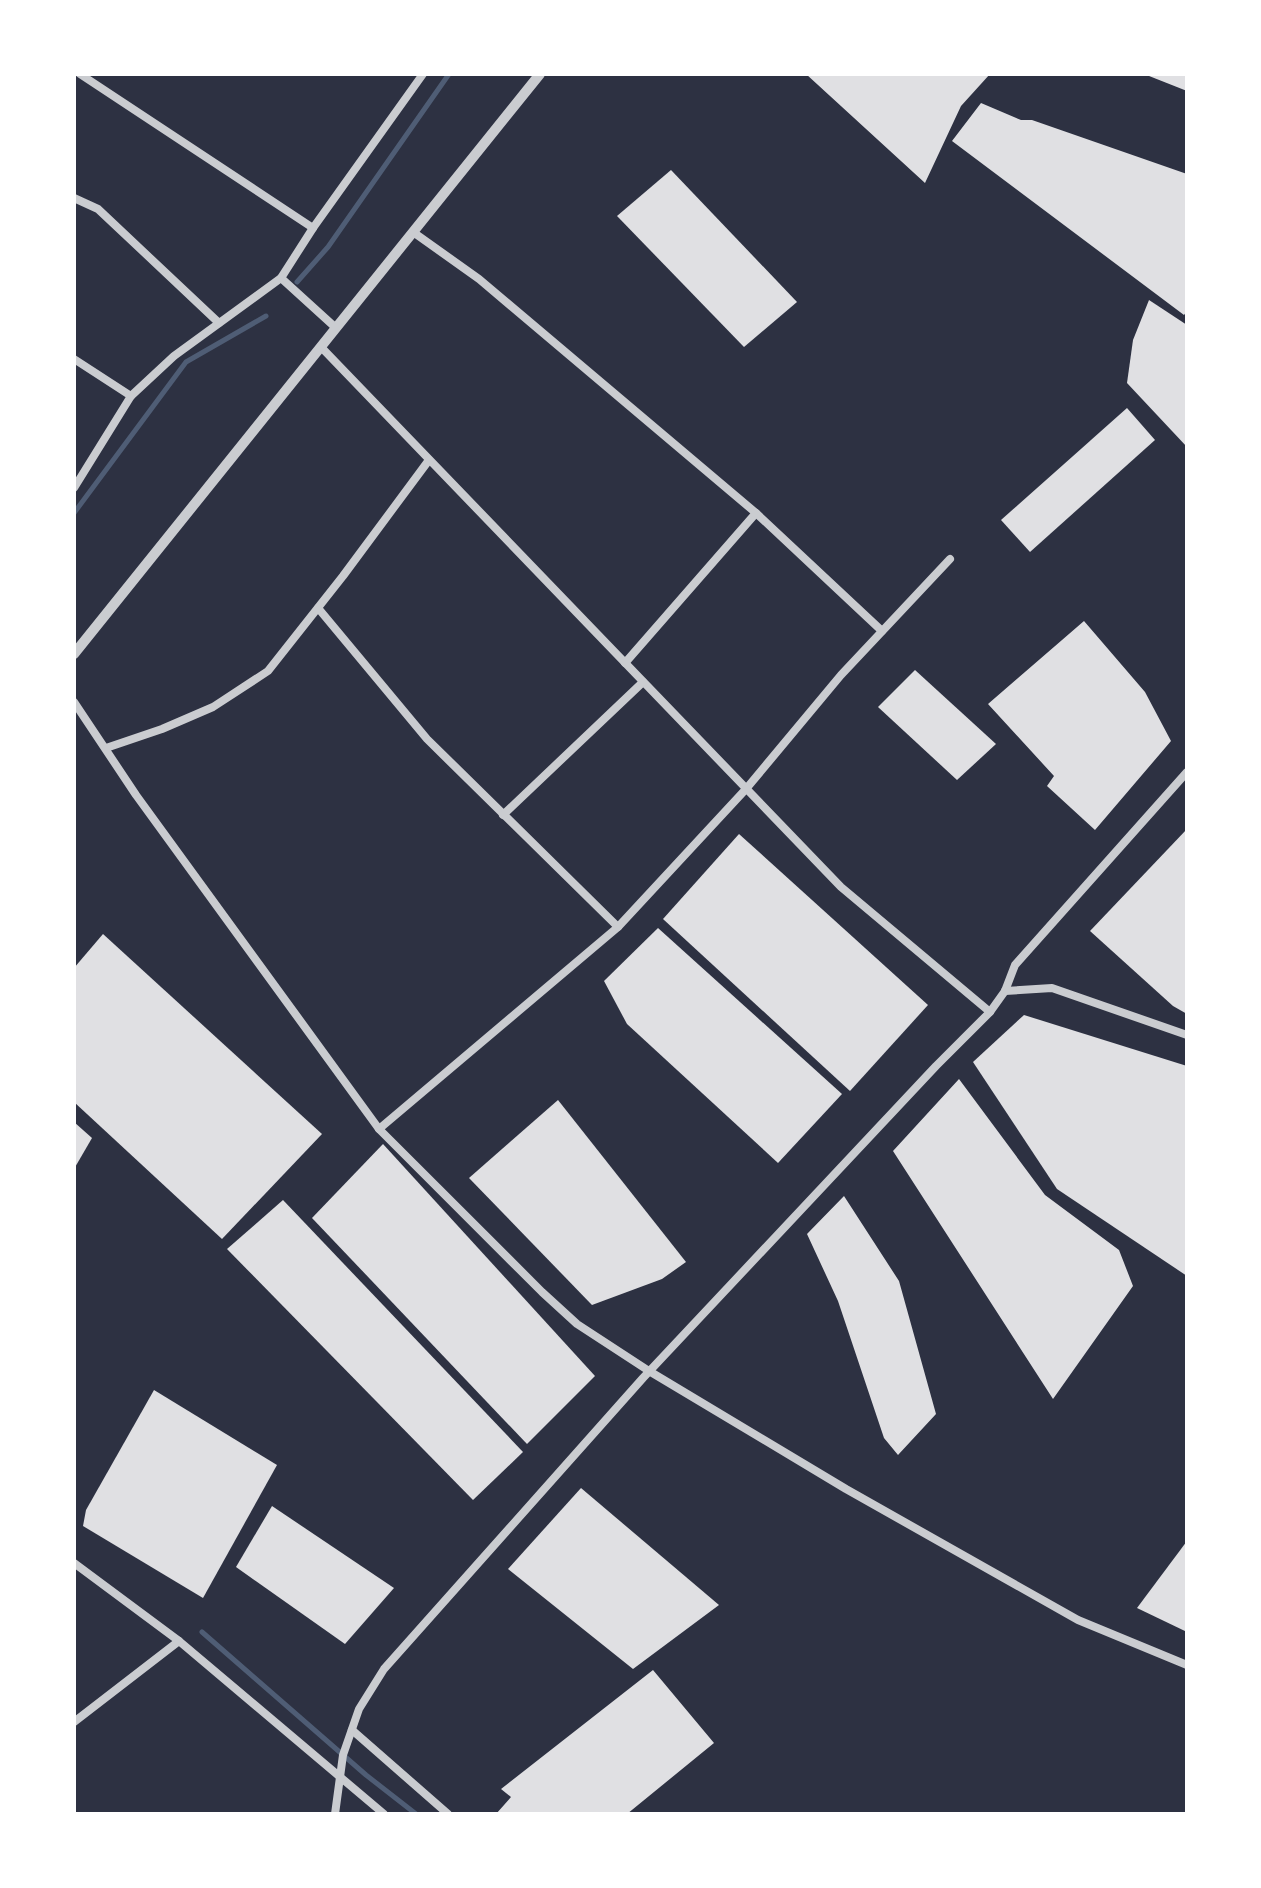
<svg xmlns="http://www.w3.org/2000/svg" width="1261" height="1888" font-family="Cabin,sans-serif">
<style>
.lines{fill:none;stroke-linecap:round;stroke-linejoin:round}
.stream{stroke:#4f5d75;stroke-width:5}
.building{fill:#e0e0e3}
.minor{stroke:#caccd0;stroke-width:8}
.tertiary{stroke:#caccd0;stroke-width:10}
</style>
<rect width="100%" height="100%" fill="#2d3142"/>
<g class="lines">
<!-- stream -->
<g class="stream">
<path d="M297 282 328 247 449 74"/>
<path d="M74 513 186 362 266 316"/>
<path d="M202 1632 366 1775 416 1814"/>
</g>
</g>
<!-- building -->
<g class="building">
<path d="M806 74H990L961 106 925 183Z"/>
<path d="M1144 74H1187V91Z"/>
<path d="M981 103 1021 120H1032L1187 174V311L1184 315 952 141Z"/>
<path d="M671 170 797 302 744 347 617 216Z"/>
<path d="M1149 300 1187 325V447L1127 383 1133 340Z"/>
<path d="M1127 408 1155 440 1030 552 1001 520Z"/>
<path d="M1084 621 1145 692 1171 741 1095 830 1047 786 1054 776 988 704Z"/>
<path d="M915 670 996 744 957 780 878 707Z"/>
<path d="M1187 829V1014L1173 1006 1090 931Z"/>
<path d="M739 834 928 1005 850 1091 663 919Z"/>
<path d="M658 928 842 1094 778 1163 627 1024 604 981Z"/>
<path d="M103 934 322 1134 222 1239 74 1102V968Z"/>
<path d="M1024 1015 1187 1066V1276L1057 1189 973 1062Z"/>
<path d="M959 1079 1045 1195 1119 1250 1133 1286 1053 1399 893 1151Z"/>
<path d="M558 1100 686 1262 662 1279 592 1305 469 1178Z"/>
<path d="M74 1122 92 1138 74 1169Z"/>
<path d="M383 1144 595 1376 527 1444 312 1218Z"/>
<path d="M844 1196 899 1281 936 1414 898 1455 884 1438 838 1301 807 1234Z"/>
<path d="M283 1200 523 1452 473 1500 227 1249Z"/>
<path d="M154 1390 277 1465 203 1598 83 1526 86 1510Z"/>
<path d="M581 1488 719 1605 633 1669 508 1569Z"/>
<path d="M272 1506 394 1588 345 1644 236 1567Z"/>
<path d="M1187 1541V1632L1137 1608Z"/>
<path d="M653 1670 714 1743 627 1814H496L511 1797 501 1789Z"/>
</g>
<g class="lines">
<!-- minor -->
<g class="minor">
<path d="M80 74 313 228"/>
<path d="M74 198 98 209 219 323"/>
<path d="M413 232 479 279 756 513 882 631"/>
<path d="M281 278 336 328"/>
<path d="M321 347 841 887 990 1012"/>
<path d="M74 359 131 396"/>
<path d="M74 488 131 396 174 356 281 278 313 228 423 74"/>
<path d="M318 608 427 739 618 927"/>
<path d="M625 663 756 513"/>
<path d="M74 702 136 795 379 1129 542 1292 577 1324 649 1371 846 1489 1078 1620 1187 1665"/>
<path d="M106 748 162 729 213 707 268 671 343 576 429 460"/>
<path d="M503 815 643 682"/>
<path d="M1005 991 1052 988 1187 1035"/>
<path d="M379 1129 618 927 746 789 841 675 950 559"/>
<path d="M74 1563 179 1641 384 1814"/>
<path d="M74 1722 179 1641"/>
<path d="M352 1730 448 1814"/>
<path d="M335 1814 343 1755 359 1709 384 1669 643 1378 936 1066 990 1012 1005 991 1015 965 1187 772"/>
</g>
<!-- tertiary -->
<path class="tertiary" d="M74 654 540 74"/>
</g>
<!-- border -->
<rect width="1261" height="1888" fill="none" stroke="#ffffff" stroke-width="152"/>
</svg>
